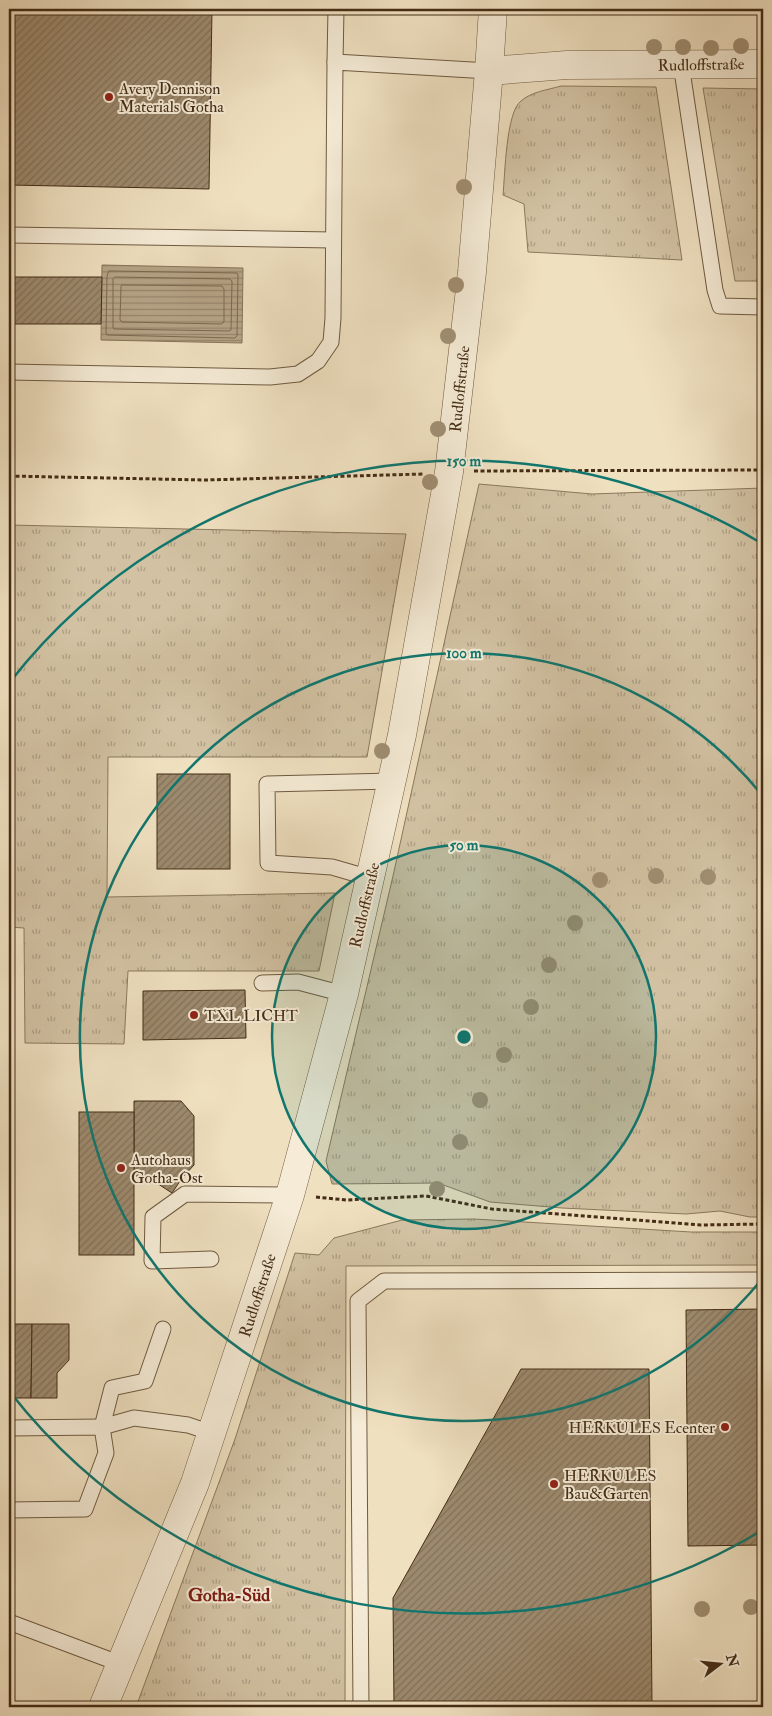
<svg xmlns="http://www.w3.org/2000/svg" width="772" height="1716" font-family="'IM FELL Double Pica',serif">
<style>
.grass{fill:url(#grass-tufts);stroke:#8b785c}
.water{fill:url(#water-rules);stroke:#887459}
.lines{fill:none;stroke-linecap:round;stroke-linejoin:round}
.shore{stroke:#7c684e;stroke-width:1}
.building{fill:url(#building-hatch);stroke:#442d16}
.lane-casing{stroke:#6f5a40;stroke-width:17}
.street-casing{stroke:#6f5a40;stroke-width:29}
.path{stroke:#442d16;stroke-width:3;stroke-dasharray:4 2.5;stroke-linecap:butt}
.lane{stroke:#f5ebd6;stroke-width:15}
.street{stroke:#f5ebd6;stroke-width:28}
.tree{fill:#a08e72}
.ring{fill:none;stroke:#0f766e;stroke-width:2.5}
.poi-dot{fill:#8f2418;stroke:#f5ebd6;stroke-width:2}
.labels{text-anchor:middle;stroke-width:4;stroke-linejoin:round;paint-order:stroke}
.street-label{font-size:16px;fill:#442d16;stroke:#f5ebd6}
.poi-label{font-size:16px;fill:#442d16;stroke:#f5ebd6;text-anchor:start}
.neighbourhood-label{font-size:18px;font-weight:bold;fill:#7a1f14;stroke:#f5ebd6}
.centre{fill:#0f766e;stroke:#f5ebd6;stroke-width:2.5}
.ring-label{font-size:15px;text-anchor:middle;font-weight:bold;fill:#0f766e;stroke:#f5ebd6;stroke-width:4;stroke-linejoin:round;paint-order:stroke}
</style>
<defs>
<pattern id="grass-tufts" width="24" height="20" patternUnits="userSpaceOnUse" patternTransform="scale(1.25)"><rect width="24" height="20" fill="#d2c2a3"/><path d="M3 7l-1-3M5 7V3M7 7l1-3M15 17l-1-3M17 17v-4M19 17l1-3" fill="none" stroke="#ac9e84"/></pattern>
<pattern id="water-rules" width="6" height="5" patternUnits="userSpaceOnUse" patternTransform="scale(1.25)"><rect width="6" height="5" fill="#b5a386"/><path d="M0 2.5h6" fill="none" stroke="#95856d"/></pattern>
<pattern id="building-hatch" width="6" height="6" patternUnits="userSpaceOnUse" patternTransform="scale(1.25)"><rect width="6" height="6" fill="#9d8a6e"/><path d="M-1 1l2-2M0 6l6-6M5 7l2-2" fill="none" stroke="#827159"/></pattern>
</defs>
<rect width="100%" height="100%" fill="#efe0c0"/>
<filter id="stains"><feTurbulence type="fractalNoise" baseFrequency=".004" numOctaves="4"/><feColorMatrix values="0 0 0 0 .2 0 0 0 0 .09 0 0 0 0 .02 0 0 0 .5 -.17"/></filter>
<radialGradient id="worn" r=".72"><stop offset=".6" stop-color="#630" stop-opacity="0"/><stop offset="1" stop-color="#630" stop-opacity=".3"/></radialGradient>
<!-- grass -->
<g class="grass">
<path d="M561 86 656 87 682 260 528 252 524 204 503 195C505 175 506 112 521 101 531 92 547 90 561 86Z"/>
<path d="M703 88 763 89V281H735Z"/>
<path d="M479 484 592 494 763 488V1217H750L720 1211 686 1214 562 1208 490 1202 438 1183 332 1184 326 1161 393 876Z"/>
<path d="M9 525 406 534 367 757H108L107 897 335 893 319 971H128L124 1044 25 1043 24 928 9 927Z"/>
<path d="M474 1219 691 1232H763V1265L346 1266 345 1707H136L235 1439 295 1253 319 1255 334 1238 402 1220Z"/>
</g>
<!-- water -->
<path class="water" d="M102 265 243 268 242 343 101 340Z"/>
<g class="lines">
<!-- shore -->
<g class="shore">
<path d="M109 271 237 273 238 275 237 336 235 338 107 335 106 333 107 277Z"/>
<path d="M115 277 230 279 232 281 231 330 229 331 114 329 113 327V279Z"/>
<path d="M122 285 222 286 224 289V322L221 324 122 322 120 320 121 287Z"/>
</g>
</g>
<!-- building -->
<g class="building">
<path d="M9 9H212L209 189 9 185Z"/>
<path d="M9 277H102L101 324H9Z"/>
<rect x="157" y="774" width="73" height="95"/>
<path d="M245 990 246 1038 143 1040V991Z"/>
<path d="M134 1101H181L194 1116V1165L182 1178 172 1193 146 1176H134Z"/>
<rect x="79" y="1112" width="55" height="143"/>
<path d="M763 1309V1545L688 1546 686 1310Z"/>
<path d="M9 1324H32L31 1398H9Z"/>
<path d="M32 1324H69V1360L57 1373V1398H31Z"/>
<path d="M521 1369H649L652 1707H394L393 1598Z"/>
</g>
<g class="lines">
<!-- lane casing -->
<g class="lane-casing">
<g id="lane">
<path d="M335 62 336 9"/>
<path d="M681 64 715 290 720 306 763 307"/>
<path d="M9 235 333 240"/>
<path d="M9 372 270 377 298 374 318 361 331 342 333 318 335 62 489 71"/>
<path d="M370 878 332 867 268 863 267 784 392 781"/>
<path d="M262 983 298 982 344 994"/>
<path d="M211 1259 152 1261 153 1217 185 1194 290 1195"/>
<path d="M163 1329 145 1381 112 1388 102 1427 134 1418 188 1425 212 1433"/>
<path d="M9 1428 102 1427 106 1453 85 1509 9 1510"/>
<path d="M9 1622 121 1664"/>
<path d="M361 1707 358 1301 384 1281 763 1280"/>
</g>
</g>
<!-- street casing -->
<g class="street-casing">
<g id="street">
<path d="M489 71 567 65 763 64"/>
<path d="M103 1707 195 1483 290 1195 344 994 402 735 449 472 472 272 489 71 493 9"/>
</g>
</g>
<!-- path -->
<g class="path">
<path d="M474 471 763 470"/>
<path d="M9 476 205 480 423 474"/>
<path d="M316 1197 346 1200 426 1196 492 1209 701 1225 763 1224"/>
</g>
<!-- lane -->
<use href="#lane" class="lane"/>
<!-- street -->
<use href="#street" class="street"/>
</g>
<!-- trees -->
<g class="tree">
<circle cx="741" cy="46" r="8"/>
<circle cx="654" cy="47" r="8"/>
<circle cx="683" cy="47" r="8"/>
<circle cx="711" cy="48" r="8"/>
<circle cx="464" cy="187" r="8"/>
<circle cx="456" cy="285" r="8"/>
<circle cx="448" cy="336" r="8"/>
<circle cx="438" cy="429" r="8"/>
<circle cx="430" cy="482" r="8"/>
<circle cx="382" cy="751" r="8"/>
<circle cx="656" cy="876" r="8"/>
<circle cx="708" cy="877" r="8"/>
<circle cx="600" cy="880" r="8"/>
<circle cx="575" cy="923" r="8"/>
<circle cx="549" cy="965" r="8"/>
<circle cx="531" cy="1007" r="8"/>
<circle cx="504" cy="1055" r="8"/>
<circle cx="480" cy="1100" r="8"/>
<circle cx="460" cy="1142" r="8"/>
<circle cx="437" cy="1189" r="8"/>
<circle cx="751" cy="1607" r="8"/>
<circle cx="702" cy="1609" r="8"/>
</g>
<!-- distance rings -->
<circle cx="464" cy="1037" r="192" fill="#0f766e" fill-opacity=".12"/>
<g class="ring">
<circle cx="464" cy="1037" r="192"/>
<path d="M762 1279A384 384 0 1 1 762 795"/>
<path d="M761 1531A576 576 0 0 1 10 1392M10 682A576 576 0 0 1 761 543"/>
</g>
<!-- markers -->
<g class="poi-dot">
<circle cx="109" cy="97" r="5"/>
<circle cx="194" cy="1015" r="5"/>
<circle cx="121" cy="1168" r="5"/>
<circle cx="725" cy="1427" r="5"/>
<circle cx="554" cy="1484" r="5"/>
</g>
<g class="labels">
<!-- street labels -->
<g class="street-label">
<text transform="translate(701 64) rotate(-1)" y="6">Rudloffstraße</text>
<text transform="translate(459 389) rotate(-84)" y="6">Rudloffstraße</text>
<text transform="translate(364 905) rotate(-77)" y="6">Rudloffstraße</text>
<text transform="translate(257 1295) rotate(-72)" y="6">Rudloffstraße</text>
</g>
<!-- poi labels -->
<g class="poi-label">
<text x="119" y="94">Avery Dennison<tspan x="119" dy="18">Materials Gotha</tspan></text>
<text x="204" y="1021">TXL LICHT</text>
<text x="131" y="1165">Autohaus<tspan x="131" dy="18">Gotha-Ost</tspan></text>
<text x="715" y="1433" text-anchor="end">HERKULES Ecenter</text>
<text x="564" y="1481">HERKULES<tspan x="564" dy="18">Bau&amp;Garten</tspan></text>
</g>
<!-- neighbourhood labels -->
<g class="neighbourhood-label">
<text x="229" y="1601">Gotha-Süd</text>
</g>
</g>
<circle cx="464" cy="1037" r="8" class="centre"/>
<g class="ring-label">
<text x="464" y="466">150 m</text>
<text x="464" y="658">100 m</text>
<text x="464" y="850">50 m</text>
</g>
<!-- margin -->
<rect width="772" height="1716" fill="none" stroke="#efe0c0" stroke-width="30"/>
<rect x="10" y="10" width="752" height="1696" fill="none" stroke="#442d16" stroke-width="2.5"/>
<rect x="15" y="15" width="742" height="1686" fill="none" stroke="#442d16"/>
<!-- north arrow -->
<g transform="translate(720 1664) rotate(74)" stroke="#f5ebd6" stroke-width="4" paint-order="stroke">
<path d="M0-4L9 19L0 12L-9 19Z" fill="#442d16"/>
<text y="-8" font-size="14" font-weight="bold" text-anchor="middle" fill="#442d16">N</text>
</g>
<rect width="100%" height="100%" filter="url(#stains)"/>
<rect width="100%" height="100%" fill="url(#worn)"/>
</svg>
